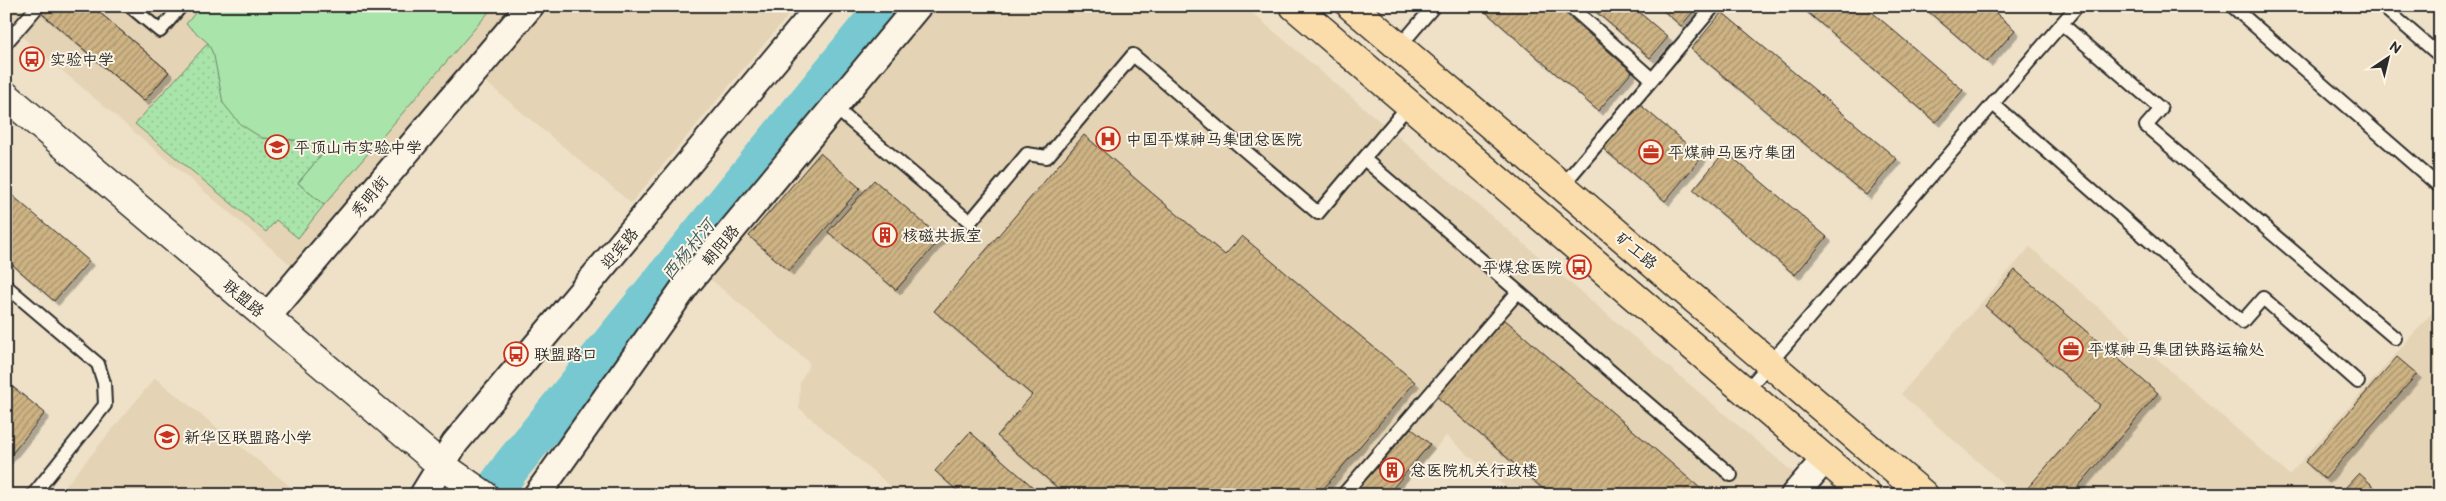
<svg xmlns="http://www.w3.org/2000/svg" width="2446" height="501" font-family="'Balsamiq Sans','LXGW WenKai TC',sans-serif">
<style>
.built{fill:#e4d3b4}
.grass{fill:url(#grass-dots);stroke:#6a886a}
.garden{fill:#a9e4aa;stroke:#6a886a}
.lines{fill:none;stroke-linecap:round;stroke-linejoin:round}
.river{stroke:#77c8d0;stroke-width:39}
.building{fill:url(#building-hatch);stroke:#2b2b2b;filter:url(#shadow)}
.lane-casing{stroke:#2b2b2b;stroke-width:16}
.street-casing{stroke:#2b2b2b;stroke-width:30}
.secondary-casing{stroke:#2b2b2b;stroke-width:31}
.primary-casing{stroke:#2b2b2b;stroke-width:31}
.lane{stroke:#fcf5e5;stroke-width:12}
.street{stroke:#fcf5e5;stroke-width:26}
.secondary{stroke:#fcf5e5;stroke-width:28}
.primary{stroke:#faddab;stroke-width:28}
.labels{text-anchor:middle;stroke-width:4;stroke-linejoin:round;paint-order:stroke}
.poi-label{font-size:16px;fill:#2b2b2b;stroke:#fcf5e5;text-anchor:start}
.street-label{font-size:16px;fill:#2b2b2b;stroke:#fcf5e5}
.water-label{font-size:18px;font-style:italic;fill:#425a5d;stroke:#fcf5e5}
</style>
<defs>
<pattern id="grass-dots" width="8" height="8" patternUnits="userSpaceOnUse" patternTransform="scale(1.25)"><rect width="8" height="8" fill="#a9e4aa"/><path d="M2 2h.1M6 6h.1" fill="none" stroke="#92c492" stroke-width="1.8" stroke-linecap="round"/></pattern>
<pattern id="building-hatch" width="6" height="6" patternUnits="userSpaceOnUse" patternTransform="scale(1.25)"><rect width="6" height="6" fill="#ceb384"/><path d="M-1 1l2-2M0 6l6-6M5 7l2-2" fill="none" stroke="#a7926c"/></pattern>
<filter id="shadow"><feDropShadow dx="4.5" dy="4.5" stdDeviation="0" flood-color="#0004"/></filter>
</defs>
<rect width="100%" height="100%" fill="#eee1c8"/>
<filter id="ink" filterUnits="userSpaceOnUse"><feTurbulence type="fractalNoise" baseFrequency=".02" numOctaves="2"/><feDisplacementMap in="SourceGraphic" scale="10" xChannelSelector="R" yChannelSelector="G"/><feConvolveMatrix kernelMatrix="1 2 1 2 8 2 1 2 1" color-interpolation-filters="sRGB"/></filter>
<g filter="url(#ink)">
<!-- built -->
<g class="built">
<path d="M6 6H521L297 270 6 23Z"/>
<path d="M543 6H796L631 203 482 79Z"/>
<path d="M928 6H1244L1795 474 1778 495H1515L1446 436 1396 495H901L799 408 800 383 810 363 702 272Z"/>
<path d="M2030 247 2289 475 2440 304V495H2016L1901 394Z"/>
<path d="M155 378 301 495H58Z"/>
</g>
<!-- grass -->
<path class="grass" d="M208 43 262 138 309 141 323 153 298 183 324 205 298 238 276 220 266 232 135 124Z"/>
<!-- garden -->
<path class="garden" d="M201 6H494L324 205 298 183 323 153 309 141 262 138 240 124 223 103 214 56 208 43 186 24Z"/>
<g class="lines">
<!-- river -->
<path class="river" d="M491 495 513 464 886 6"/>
</g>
<!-- building -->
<g class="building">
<path d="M33 6H92L169 72 144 101Z"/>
<path d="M33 6H92L169 72 144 101Z"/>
<path d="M1479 6H1557L1632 72 1598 111Z"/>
<path d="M1589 6H1632L1668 37 1650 58Z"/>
<path d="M1658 6H1698L1681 26Z"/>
<path d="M1800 6H1865L1963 90 1936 122Z"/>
<path d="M1922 6H1988L2015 30 1987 62Z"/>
<path d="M1722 12 1897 159 1866 195 1691 49Z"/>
<path d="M1638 103 1702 157 1665 201 1601 147Z"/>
<path d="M1084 135 1225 255 1242 236 1415 382 1318 495H1066L997 436 1032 395 934 311Z"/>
<path d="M1725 151 1827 237 1795 275 1693 190Z"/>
<path d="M820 153 860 188 789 271 749 236Z"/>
<path d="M874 180 941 238 896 290 828 232Z"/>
<path d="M6 190 89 261 54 301 6 259Z"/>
<path d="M2015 270 2158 393 2071 495H2032L2026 490 2100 405 1985 306Z"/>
<path d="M1503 318 1708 495H1550L1436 396Z"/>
<path d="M2397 357 2417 374 2325 479 2305 462Z"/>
<path d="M8 383 45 413 6 461V385Z"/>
<path d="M1411 428 1430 444 1387 495H1353Z"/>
<path d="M970 432 1042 495H962L935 471Z"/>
<path d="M2359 473 2383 495H2353L2345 488Z"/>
</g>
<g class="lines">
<!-- lane casing -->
<g class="lane-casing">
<g id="lane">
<path d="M130 6 160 31 181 6"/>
<path d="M1570 6 1652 79"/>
<path d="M2232 6 2440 187"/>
<path d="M2382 6 2440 56"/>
<path d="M2062 24 2161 109 2146 126 2395 338"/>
<path d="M6 43 38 6"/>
<path d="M1399 47 1434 6"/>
<path d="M1993 104 2242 322 2263 298 2358 382"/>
<path d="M834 107 970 222 1027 154 1047 157 1133 55 1318 213 1409 105"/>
<path d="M1364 159 1731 475"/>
<path d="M1562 186 1714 6"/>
<path d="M6 286 98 364 104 383 105 405 33 495"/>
<path d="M1746 391 2077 6"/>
<path d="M1343 495 1517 293"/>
</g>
</g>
<!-- street casing -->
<g class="street-casing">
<g id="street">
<path d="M267 317 530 6"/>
<path d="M423 495 455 443 820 6"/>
<path d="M537 495 687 284 918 6"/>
<path d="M1794 495 1825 459"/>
</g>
</g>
<!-- secondary casing -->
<g class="secondary-casing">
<path id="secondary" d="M6 96 441 465 484 495"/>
</g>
<!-- primary casing -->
<g class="primary-casing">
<g id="primary">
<path d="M1294 6 1867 495"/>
<path d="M1351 6 1924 495"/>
</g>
</g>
<!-- lane -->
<use href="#lane" class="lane"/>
<!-- street -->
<use href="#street" class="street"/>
<!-- secondary -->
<use href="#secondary" class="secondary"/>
<!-- primary -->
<use href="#primary" class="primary"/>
</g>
</g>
<!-- icons -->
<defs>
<g id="bus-ring" transform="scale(1.25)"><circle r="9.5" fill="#fcf5e5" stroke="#c8321e" stroke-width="1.5"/><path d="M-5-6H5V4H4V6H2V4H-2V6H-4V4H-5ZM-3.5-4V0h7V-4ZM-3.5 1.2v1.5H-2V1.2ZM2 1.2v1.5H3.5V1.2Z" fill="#c8321e"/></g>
<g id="hospital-ring" transform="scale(1.25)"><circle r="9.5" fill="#fcf5e5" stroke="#c8321e" stroke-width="1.5"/><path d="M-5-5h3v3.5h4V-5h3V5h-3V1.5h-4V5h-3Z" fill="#c8321e"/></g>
<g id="school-ring" transform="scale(1.25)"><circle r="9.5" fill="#fcf5e5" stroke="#c8321e" stroke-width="1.5"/><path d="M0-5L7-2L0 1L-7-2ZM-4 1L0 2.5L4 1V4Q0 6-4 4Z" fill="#c8321e"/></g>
<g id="office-ring" transform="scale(1.25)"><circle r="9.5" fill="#fcf5e5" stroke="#c8321e" stroke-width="1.5"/><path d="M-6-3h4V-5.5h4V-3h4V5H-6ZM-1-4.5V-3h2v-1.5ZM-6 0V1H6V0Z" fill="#c8321e"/></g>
<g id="building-ring" transform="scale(1.25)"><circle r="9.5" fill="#fcf5e5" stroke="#c8321e" stroke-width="1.5"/><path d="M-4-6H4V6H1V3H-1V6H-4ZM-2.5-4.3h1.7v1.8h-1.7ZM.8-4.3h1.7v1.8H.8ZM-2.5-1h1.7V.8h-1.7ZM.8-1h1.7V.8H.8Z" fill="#c8321e"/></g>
</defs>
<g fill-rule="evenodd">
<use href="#bus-ring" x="32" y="59"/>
<use href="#hospital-ring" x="1108" y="139"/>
<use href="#school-ring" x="277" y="147"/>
<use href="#office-ring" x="1651" y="152"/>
<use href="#building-ring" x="885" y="235"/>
<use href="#bus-ring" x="1579" y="267"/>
<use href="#office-ring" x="2071" y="349"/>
<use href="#bus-ring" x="516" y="354"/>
<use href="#school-ring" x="167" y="437"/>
<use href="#building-ring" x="1392" y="470"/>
</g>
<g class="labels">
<!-- poi labels -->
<g class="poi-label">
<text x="50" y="65">实验中学</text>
<text x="1126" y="145">中国平煤神马集团总医院</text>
<text x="294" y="153">平顶山市实验中学</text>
<text x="1668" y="158">平煤神马医疗集团</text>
<text x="902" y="241">核磁共振室</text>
<text x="1562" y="273" text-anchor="end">平煤总医院</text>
<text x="2088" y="355">平煤神马集团铁路运输处</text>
<text x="534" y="360">联盟路口</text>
<text x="184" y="443">新华区联盟路小学</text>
<text x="1410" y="476">总医院机关行政楼</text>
</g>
<!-- street labels -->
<g class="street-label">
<text transform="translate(369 196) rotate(-50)" y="6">秀明街</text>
<text transform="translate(720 245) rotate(-50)" y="6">朝阳路</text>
<text transform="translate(619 248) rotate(-50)" y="6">迎宾路</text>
<text transform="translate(1637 250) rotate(40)" y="6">矿工路</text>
<text transform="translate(244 298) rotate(40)" y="6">联盟路</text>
</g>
<!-- water labels -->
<g class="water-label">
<text transform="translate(688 250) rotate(-51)" y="6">西杨村河</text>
</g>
</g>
<!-- margin -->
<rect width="2446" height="501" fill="none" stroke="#fcf5e5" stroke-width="25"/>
<rect x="12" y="12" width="2421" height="476" fill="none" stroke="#2b2b2b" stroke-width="2" filter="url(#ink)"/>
<!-- north arrow -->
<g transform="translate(2388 58) rotate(35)" stroke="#fcf5e5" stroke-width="4" paint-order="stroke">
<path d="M0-4L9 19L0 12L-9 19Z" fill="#2b2b2b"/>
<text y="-8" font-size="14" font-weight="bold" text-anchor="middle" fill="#2b2b2b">N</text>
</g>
</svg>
